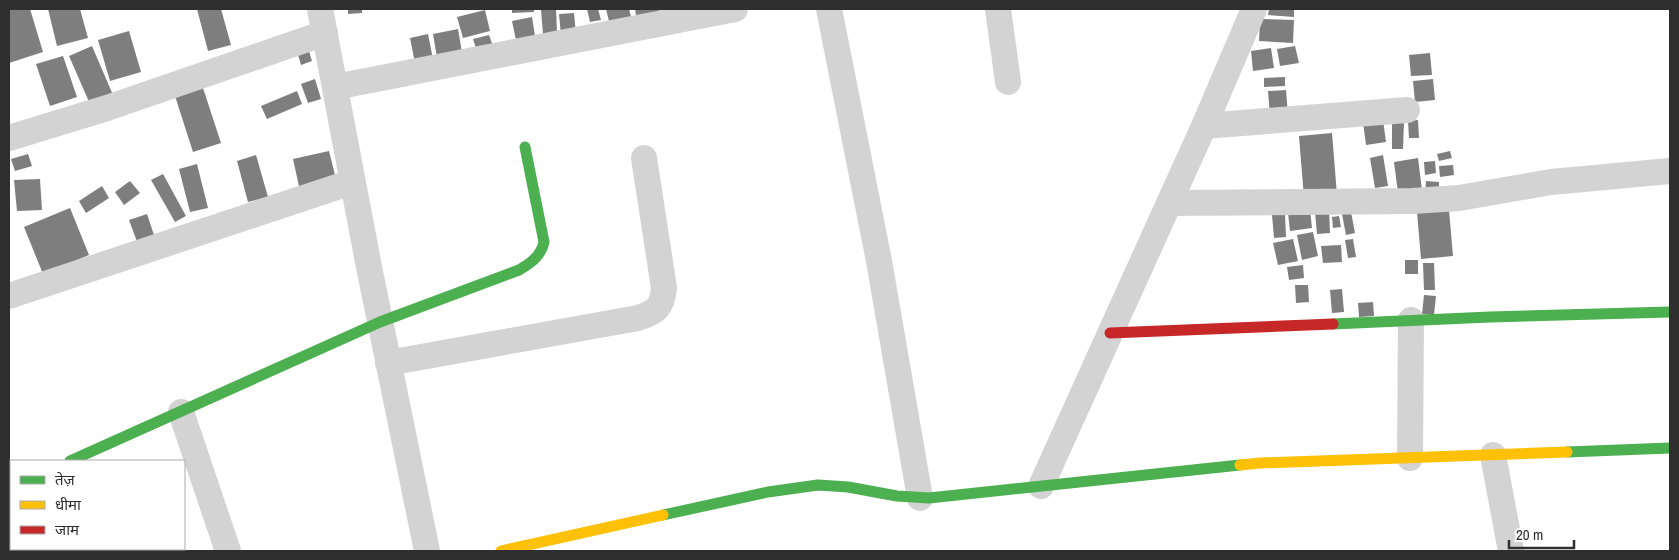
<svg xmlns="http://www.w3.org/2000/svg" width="1679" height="560" font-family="'Archivo Narrow','Noto Sans Devanagari',sans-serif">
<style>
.building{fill:#7e7e7e}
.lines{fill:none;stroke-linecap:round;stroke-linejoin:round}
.street{stroke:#d3d3d3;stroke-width:26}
.fast{stroke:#4caf50;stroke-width:11}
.slow{stroke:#ffc107;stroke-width:11}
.jam{stroke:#c62828;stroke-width:11}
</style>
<rect width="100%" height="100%" fill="#fff"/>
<!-- building -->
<g class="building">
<path d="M9 9H30L43 52 9 63Z"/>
<path d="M48 9H80L88 38 57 46Z"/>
<path d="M197 9H221L231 45 208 51Z"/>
<path d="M348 9H362V13L348 14Z"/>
<path d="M512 9H534V12L512 13Z"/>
<path d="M556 9 557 33 543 34 541 10Z"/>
<path d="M587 9H598L601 20 590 22Z"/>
<path d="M606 9H629L633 24 611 29Z"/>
<path d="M635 9H659L661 17 637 21Z"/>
<path d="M1269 9H1294V17L1268 15Z"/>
<path d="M485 10 490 31 463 38 457 17Z"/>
<path d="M574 13 576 34 561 35 559 14Z"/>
<path d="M532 17 536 42 517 45 512 21Z"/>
<path d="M1260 19 1294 20 1293 43 1259 41Z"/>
<path d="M458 29 463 58 438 63 433 34Z"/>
<path d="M129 31 141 72 110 81 98 40Z"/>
<path d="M428 34 434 64 416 68 410 38Z"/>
<path d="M489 35 495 52 479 57 473 39Z"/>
<path d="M92 46 113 95 90 104 69 56Z"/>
<path d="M1295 46 1299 63 1280 66 1277 49Z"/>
<path d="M308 48 312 61 301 65 297 51Z"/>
<path d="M1271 48 1274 68 1253 71 1251 51Z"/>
<path d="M1430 53 1432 75 1411 76 1409 55Z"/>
<path d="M63 56 77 97 50 106 36 64Z"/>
<path d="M1285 77V86L1264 87V78Z"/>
<path d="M315 79 321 99 308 103 301 84Z"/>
<path d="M1433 79 1435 100 1415 102 1413 81Z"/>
<path d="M203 88 221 143 193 152 175 96Z"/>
<path d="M1286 90 1288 115 1270 117 1268 91Z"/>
<path d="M297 91 302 104 267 119 261 106Z"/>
<path d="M1383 120 1386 142 1366 145 1363 122Z"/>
<path d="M1418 120 1419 138H1409L1408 121Z"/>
<path d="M1392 122H1404L1403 149H1392Z"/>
<path d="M1332 133 1337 195 1304 198 1299 136Z"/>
<path d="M329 151 337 183 300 191 293 159Z"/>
<path d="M1450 151 1452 158 1439 161 1437 154Z"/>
<path d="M28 154 32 166 15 171 11 159Z"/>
<path d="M256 155 268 197 248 202 237 161Z"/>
<path d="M1383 155 1388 186 1375 188 1370 158Z"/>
<path d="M1418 158 1422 190 1398 193 1394 162Z"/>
<path d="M1435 161 1436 173 1425 175 1424 162Z"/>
<path d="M197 164 208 208 190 212 179 169Z"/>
<path d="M1453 165 1454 175 1440 177 1439 166Z"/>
<path d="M163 174 186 216 175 222 151 180Z"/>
<path d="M40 179 42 210 17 211 14 180Z"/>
<path d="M130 181 140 193 124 205 115 192Z"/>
<path d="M1426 181 1439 182V197L1425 196Z"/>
<path d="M102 186 109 198 86 213 79 201Z"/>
<path d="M70 208 89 255 43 274 24 227Z"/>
<path d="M1310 210 1312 228 1290 231 1288 213Z"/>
<path d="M1329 210 1330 233 1317 234 1315 212Z"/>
<path d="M1449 210 1453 256 1421 259 1417 212Z"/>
<path d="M1351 212 1355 233 1346 235 1342 214Z"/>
<path d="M147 214 156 241 139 247 129 220Z"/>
<path d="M1285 214 1286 237 1274 238 1272 215Z"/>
<path d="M1339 216 1341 227 1333 228 1332 217Z"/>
<path d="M1313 232 1318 256 1302 260 1297 235Z"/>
<path d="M1293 239 1298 261 1278 265 1273 243Z"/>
<path d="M1353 239 1356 257 1348 258 1345 240Z"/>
<path d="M1341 245 1342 262 1323 263 1321 246Z"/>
<rect x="1405" y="260" width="13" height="14"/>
<path d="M1423 263H1434L1435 290H1424Z"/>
<path d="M1303 265 1304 278 1289 280 1287 267Z"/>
<path d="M1295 285H1308L1309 302 1296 303Z"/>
<path d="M1342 289 1344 312 1332 313 1330 290Z"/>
<path d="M1424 295 1436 296 1434 315 1422 314Z"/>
<path d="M1373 302 1374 316 1359 317 1358 303Z"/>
</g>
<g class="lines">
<!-- street -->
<g class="street">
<path d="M320 9 369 267 427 551"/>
<path d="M829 9 879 261 920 498"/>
<path d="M998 9 1008 82"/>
<path d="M335 87 735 9"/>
<path d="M1204 126 1407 110"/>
<path d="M9 138 107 108 325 33"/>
<path d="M1169 203 1412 201 1459 198 1551 182 1670 171"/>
<path d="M9 296 352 182"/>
<path d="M388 363 638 318C656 312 662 308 664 288L644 158"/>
<path d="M181 412 228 551"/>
<path d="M1493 455 1511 551"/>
<path d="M1410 458 1411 320"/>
<path d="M1041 486 1204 126 1254 9"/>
<path d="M9 489 11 488"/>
</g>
<!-- fast -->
<g class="fast">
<path d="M1333 324 1490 317 1670 312"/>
<path d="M1567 452 1670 448"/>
<path d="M70 461 380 322 519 270C531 263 541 256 544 242L525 147"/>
<path d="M663 515 768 492 818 485 848 487 897 496 929 498 1240 465"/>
</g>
<!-- slow -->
<g class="slow">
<path d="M1240 465 1260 463 1567 452"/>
<path d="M501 551 663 515"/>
</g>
<!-- jam -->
<path class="jam" d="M1110 333 1333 324"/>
</g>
<!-- border -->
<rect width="1679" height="560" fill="none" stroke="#2e2e2e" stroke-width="20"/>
<!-- legend -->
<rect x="10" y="460" width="175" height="90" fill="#ffffff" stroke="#ababab"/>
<rect x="20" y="476" width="25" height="8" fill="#4caf50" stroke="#ababab"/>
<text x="55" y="485" font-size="15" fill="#2e2e2e">तेज़</text>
<rect x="20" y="501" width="25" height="8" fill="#ffc107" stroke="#ababab"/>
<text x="55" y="510" font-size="15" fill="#2e2e2e">धीमा</text>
<rect x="20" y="526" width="25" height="8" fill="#c62828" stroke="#ababab"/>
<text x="55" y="535" font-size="15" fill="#2e2e2e">जाम</text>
<!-- scale -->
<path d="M1509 540v8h65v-8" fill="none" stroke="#2e2e2e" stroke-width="2.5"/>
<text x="1516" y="540" font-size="15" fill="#2e2e2e" stroke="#ffffff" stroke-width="4" paint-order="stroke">20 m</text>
</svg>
